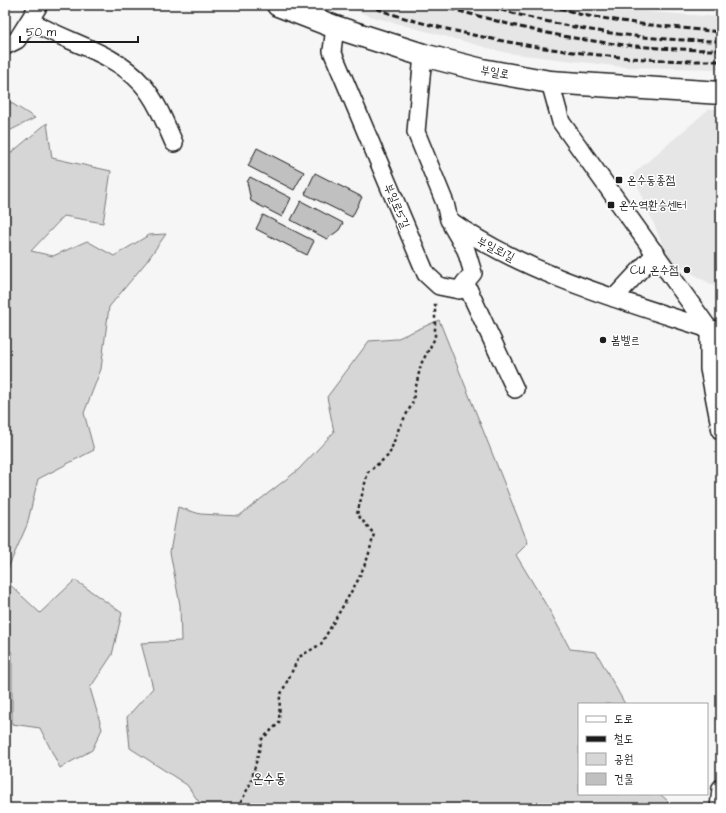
<svg xmlns="http://www.w3.org/2000/svg" width="726" height="813" font-family="'Architects Daughter','Poor Story',sans-serif">
<style>
.built{fill:#e6e6e6}
.green{fill:#d6d6d6;stroke:#797979}
.building{fill:#c0c0c0;stroke:#1c1c1c}
.lines{fill:none;stroke-linecap:round;stroke-linejoin:round}
.minor-casing{stroke:#1c1c1c;stroke-width:20}
.major-casing{stroke:#1c1c1c;stroke-width:25}
.path{stroke:#1c1c1c;stroke-width:2.5;stroke-dasharray:3 3;stroke-linecap:butt}
.minor{stroke:#fff;stroke-width:17}
.major{stroke:#fff;stroke-width:22}
.rail{stroke:#1c1c1c;stroke-width:3;stroke-dasharray:6 3;stroke-linecap:butt}
.poi-dot{fill:#1c1c1c;stroke:#fff;stroke-width:1.5}
.labels{text-anchor:middle;stroke-width:3;stroke-linejoin:round;paint-order:stroke}
.street-label{font-size:12px;fill:#1c1c1c;stroke:#fff}
.poi-label{font-size:12px;fill:#1c1c1c;stroke:#fff;text-anchor:start}
.quarter-label{font-size:14px;fill:#1c1c1c;stroke:#fff}
</style>
<rect width="100%" height="100%" fill="#f6f6f6"/>
<filter id="ink" filterUnits="userSpaceOnUse"><feTurbulence type="fractalNoise" baseFrequency=".025" numOctaves="2"/><feDisplacementMap in="SourceGraphic" scale="8" xChannelSelector="R" yChannelSelector="G"/><feConvolveMatrix kernelMatrix="1 2 1 2 8 2 1 2 1" color-interpolation-filters="sRGB"/></filter>
<g filter="url(#ink)">
<!-- built -->
<g class="built">
<path d="M343 5H599L636 11 721 17V69L623 67 507 53 369 16Z"/>
<path d="M709 109H721V290L669 260 633 174Z"/>
</g>
<!-- green -->
<g class="green">
<path d="M5 99 35 118 5 133Z"/>
<path d="M47 123 52 158 111 171 103 223 64 216 31 251 53 256 87 241 114 256 149 235 166 234 147 261 109 307 101 369 84 413 94 450 38 479 27 525 5 575V158Z"/>
<path d="M439 320 528 543 516 555 551 613 570 649 596 652 625 704H579V794H660L668 801 666 808H203L187 785 130 748 127 717 153 688 141 643 181 641 180 605 170 552 178 507 200 514 239 516 298 470 334 432 327 397 369 341 396 339Z"/>
<path d="M5 580 40 613 75 580 122 613 112 655 90 688 102 729 92 750 60 768 40 728 12 724V652L5 647Z"/>
</g>
<!-- building -->
<g class="building">
<path d="M257 148 304 172 294 190 248 166Z"/>
<path d="M315 173 362 197 352 217 305 194Z"/>
<path d="M250 177 291 198 282 217 251 201 247 182Z"/>
<path d="M301 201 343 223 339 230 327 239 291 220Z"/>
<path d="M263 215 314 241 307 255 256 229Z"/>
</g>
<g class="lines">
<!-- minor casing -->
<g class="minor-casing">
<g id="minor">
<path d="M31 21C67 43 113 51 142 84 157 101 165 123 174 143"/>
<path d="M335 27 332 51 426 274 439 286 459 290 473 273 466 250 452 226"/>
<path d="M5 46 17 40 39 5"/>
<path d="M423 55 416 132 445 203 449 220C525 274 620 300 709 329L721 330"/>
<path d="M550 82 561 122 709 329V369L721 431"/>
<path d="M465 282 515 389"/>
<path d="M614 298 656 253"/>
<path d="M719 808 721 788"/>
</g>
</g>
<!-- major casing -->
<g class="major-casing">
<path id="major" d="M278 5 335 27 423 55 482 70 550 82 721 93"/>
</g>
<!-- path -->
<path class="path" d="M238 808 251 782 262 739 279 723 280 696 299 657 321 644 358 580 368 557 374 534 357 514 368 472 389 455 399 428 412 404 421 364 435 338V301"/>
<!-- minor -->
<use href="#minor" class="minor"/>
<!-- major -->
<use href="#major" class="major"/>
<!-- rail -->
<g class="rail">
<path d="M368 5C401 19 438 27 473 35 554 52 639 62 721 61"/>
<path d="M442 5C456 11 471 14 486 18 562 40 642 50 721 50"/>
<path d="M484 5C560 28 642 41 721 41"/>
<path d="M551 5 582 15 641 24 721 32"/>
</g>
</g>
</g>
<!-- markers -->
<g class="poi-dot">
<rect x="615" y="176" width="8" height="8" rx="2"/>
<rect x="607" y="201" width="8" height="8" rx="2"/>
<circle cx="687" cy="270" r="4"/>
<circle cx="603" cy="340" r="4"/>
</g>
<g class="labels">
<!-- street labels -->
<g class="street-label">
<text transform="translate(495 72) rotate(10)" y="4">부일로</text>
<text transform="translate(397 206) rotate(67)" y="4">부일로5길</text>
<text transform="translate(496 249) rotate(27)" y="4">부일로1길</text>
</g>
<!-- poi labels -->
<g class="poi-label">
<text x="627" y="184">온수동종점</text>
<text x="619" y="209">온수역환승센터</text>
<text x="679" y="274" text-anchor="end">CU 온수점</text>
<text x="611" y="344">봄벨르</text>
</g>
<!-- quarter labels -->
<g class="quarter-label">
<text x="269" y="783">온수동</text>
</g>
</g>
<!-- margin -->
<rect width="726" height="813" fill="none" stroke="#fff" stroke-width="20"/>
<rect x="10" y="10" width="706" height="793" fill="none" stroke="#1c1c1c" stroke-width="1.5" filter="url(#ink)"/>
<!-- legend -->
<rect x="578" y="703" width="130" height="92" fill="#ffffff" stroke="#a4a4a4"/>
<rect x="586" y="716" width="20" height="6" fill="#ffffff" stroke="#a4a4a4"/>
<text x="614" y="723" font-size="12" fill="#1c1c1c">도로</text>
<rect x="586" y="736" width="20" height="6" fill="#1c1c1c" stroke="#a4a4a4"/>
<text x="614" y="743" font-size="12" fill="#1c1c1c">철도</text>
<rect x="586" y="753" width="20" height="12" fill="#d6d6d6" stroke="#a4a4a4"/>
<text x="614" y="763" font-size="12" fill="#1c1c1c">공원</text>
<rect x="586" y="773" width="20" height="12" fill="#c0c0c0" stroke="#a4a4a4"/>
<text x="614" y="783" font-size="12" fill="#1c1c1c">건물</text>
<!-- scale -->
<path d="M20 36v6h118v-6" fill="none" stroke="#1c1c1c" stroke-width="2"/>
<text x="26" y="36" font-size="12" fill="#1c1c1c" stroke="#ffffff" stroke-width="3" paint-order="stroke">50 m</text>
</svg>
